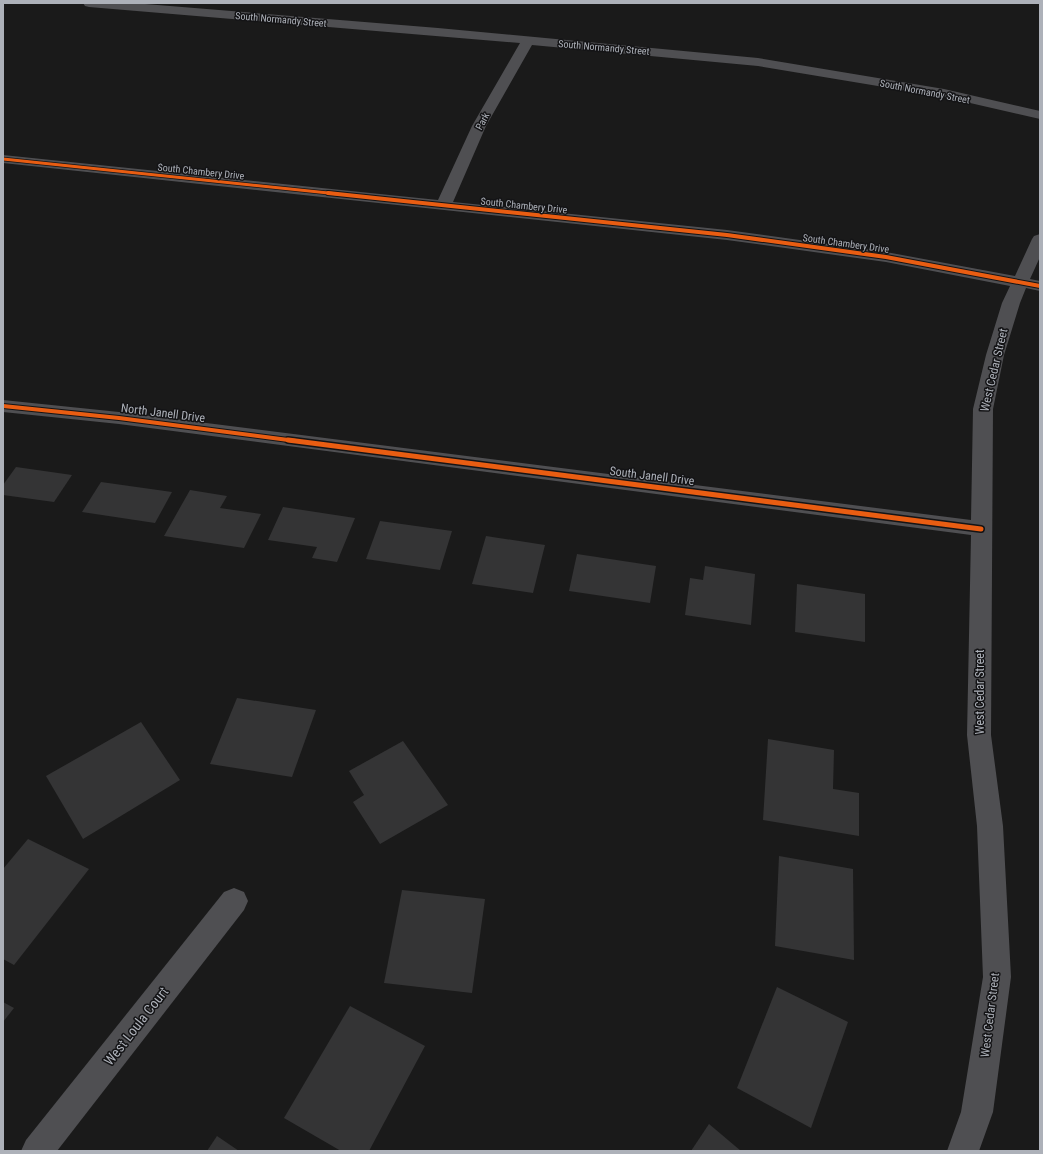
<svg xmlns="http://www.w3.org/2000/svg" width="1043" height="1154" font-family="'Roboto Condensed',sans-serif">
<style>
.building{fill:#343435}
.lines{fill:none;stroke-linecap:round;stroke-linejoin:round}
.minor{fill:#4f4f52;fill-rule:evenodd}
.cycleway-far2-casing{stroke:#141416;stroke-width:4.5}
.cycleway-far1-casing{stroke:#141416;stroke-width:6}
.cycleway-casing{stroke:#141416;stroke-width:8}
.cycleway-far2{stroke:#e95d12;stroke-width:3}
.cycleway-far1{stroke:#e95d12;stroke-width:4}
.cycleway{stroke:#e95d12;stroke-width:5}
.labels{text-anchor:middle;stroke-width:3;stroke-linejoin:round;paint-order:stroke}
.far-street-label{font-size:10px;fill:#adb1b9;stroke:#141416}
.street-label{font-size:12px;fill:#adb1b9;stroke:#141416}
.near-street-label{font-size:14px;fill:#adb1b9;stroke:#141416}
</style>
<rect width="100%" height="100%" fill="#1a1a1a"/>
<!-- building -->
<g class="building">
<path d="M16 467 72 475 54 502 3 495V485Z"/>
<path d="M101 482 172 492 155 523 82 512Z"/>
<path d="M190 490 227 496 220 508 261 514 244 548 164 536Z"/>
<path d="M283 507 355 518 337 562 312 558 317 547 268 540Z"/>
<path d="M380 521 452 531 440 570 366 559Z"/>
<path d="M486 536 545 545 533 593 472 584Z"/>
<path d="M577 554 656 566 650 603 569 591Z"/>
<path d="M705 566 755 574 751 625 685 615 690 578 703 580Z"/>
<path d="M797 584 865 594V642L795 632Z"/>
<path d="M237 698 316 710 292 777 210 764Z"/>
<path d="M141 722 180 780 83 839 46 776Z"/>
<path d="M768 739 834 750 833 789 859 793V836L763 820Z"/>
<path d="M403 741 448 805 380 844 353 802 364 795 349 771Z"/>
<path d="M28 839 89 869 14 965 3 959V869Z"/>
<path d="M779 856 853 869 854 960 775 946Z"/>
<path d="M402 890 485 899 472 993 384 983Z"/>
<path d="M777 987 848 1022 811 1128 737 1088Z"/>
<path d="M3 1002 14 1008 3 1022Z"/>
<path d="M350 1006 425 1046 369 1151H341L284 1118Z"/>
<path d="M709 1124 741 1151H691Z"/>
<path d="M217 1136 239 1151H207Z"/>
</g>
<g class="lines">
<!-- minor -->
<g class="minor">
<path d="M83 3H133L438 28 758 58 944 89 1040 111V119L944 97 758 66 532 45 486 126 453 202 727 230 886 252 1015 276 1032 239 1034 236 1040 234V257L1030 279 1040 281V291L1026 288 1020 303 1004 355 993 409 991 735 1003 826 1011 977 993 1112 979 1151H947L961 1112 983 977 977 826 967 735 971 535 119 424 3 412V400L119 412 971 520 973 409 986 355 1002 303 1010 286 886 262 727 240 3 163V155L438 200 472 126 520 43 89 7 85 6Z"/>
<path d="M234 888 244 892 248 901 244 910 57 1151H21L26 1140 224 892Z"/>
</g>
<!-- cycleway-far2 casing -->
<g class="cycleway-far2-casing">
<path id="cycleway-far2" d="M3 159 338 194"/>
</g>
<!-- cycleway-far1 casing -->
<g class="cycleway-far1-casing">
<g id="cycleway-far1">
<path d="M328 193 727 235 886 257 1040 286"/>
<path d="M3 406 119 418 296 441"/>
</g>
</g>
<!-- cycleway casing -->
<g class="cycleway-casing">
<path id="cycleway" d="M288 440 981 529"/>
</g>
<!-- cycleway-far2 -->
<use href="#cycleway-far2" class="cycleway-far2"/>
<!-- cycleway-far1 -->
<use href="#cycleway-far1" class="cycleway-far1"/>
<!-- cycleway -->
<use href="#cycleway" class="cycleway"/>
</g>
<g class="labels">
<!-- far-street labels -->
<g class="far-street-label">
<text transform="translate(281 19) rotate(5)" y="4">South Normandy Street</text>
<text transform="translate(604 47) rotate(5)" y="4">South Normandy Street</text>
<text transform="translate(925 91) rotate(11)" y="4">South Normandy Street</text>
<text transform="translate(482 121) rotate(-62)" y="4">Park</text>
<text transform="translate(201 171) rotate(6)" y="4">South Chambery Drive</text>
<text transform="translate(524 205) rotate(6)" y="4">South Chambery Drive</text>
<text transform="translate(846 243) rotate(8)" y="4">South Chambery Drive</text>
</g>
<!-- street labels -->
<g class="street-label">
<text transform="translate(994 370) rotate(-77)" y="4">West Cedar Street</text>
<text transform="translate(163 413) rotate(7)" y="4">North Janell Drive</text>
<text transform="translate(652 476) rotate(7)" y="4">South Janell Drive</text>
<text transform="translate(980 692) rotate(-90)" y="4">West Cedar Street</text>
<text transform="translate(990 1015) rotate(-83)" y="4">West Cedar Street</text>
</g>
<!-- near-street labels -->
<g class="near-street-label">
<text transform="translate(136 1026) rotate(-52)" y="5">West Loula Court</text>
</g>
</g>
<!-- border -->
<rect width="1043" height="1154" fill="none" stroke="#adb1b9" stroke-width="8"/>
</svg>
